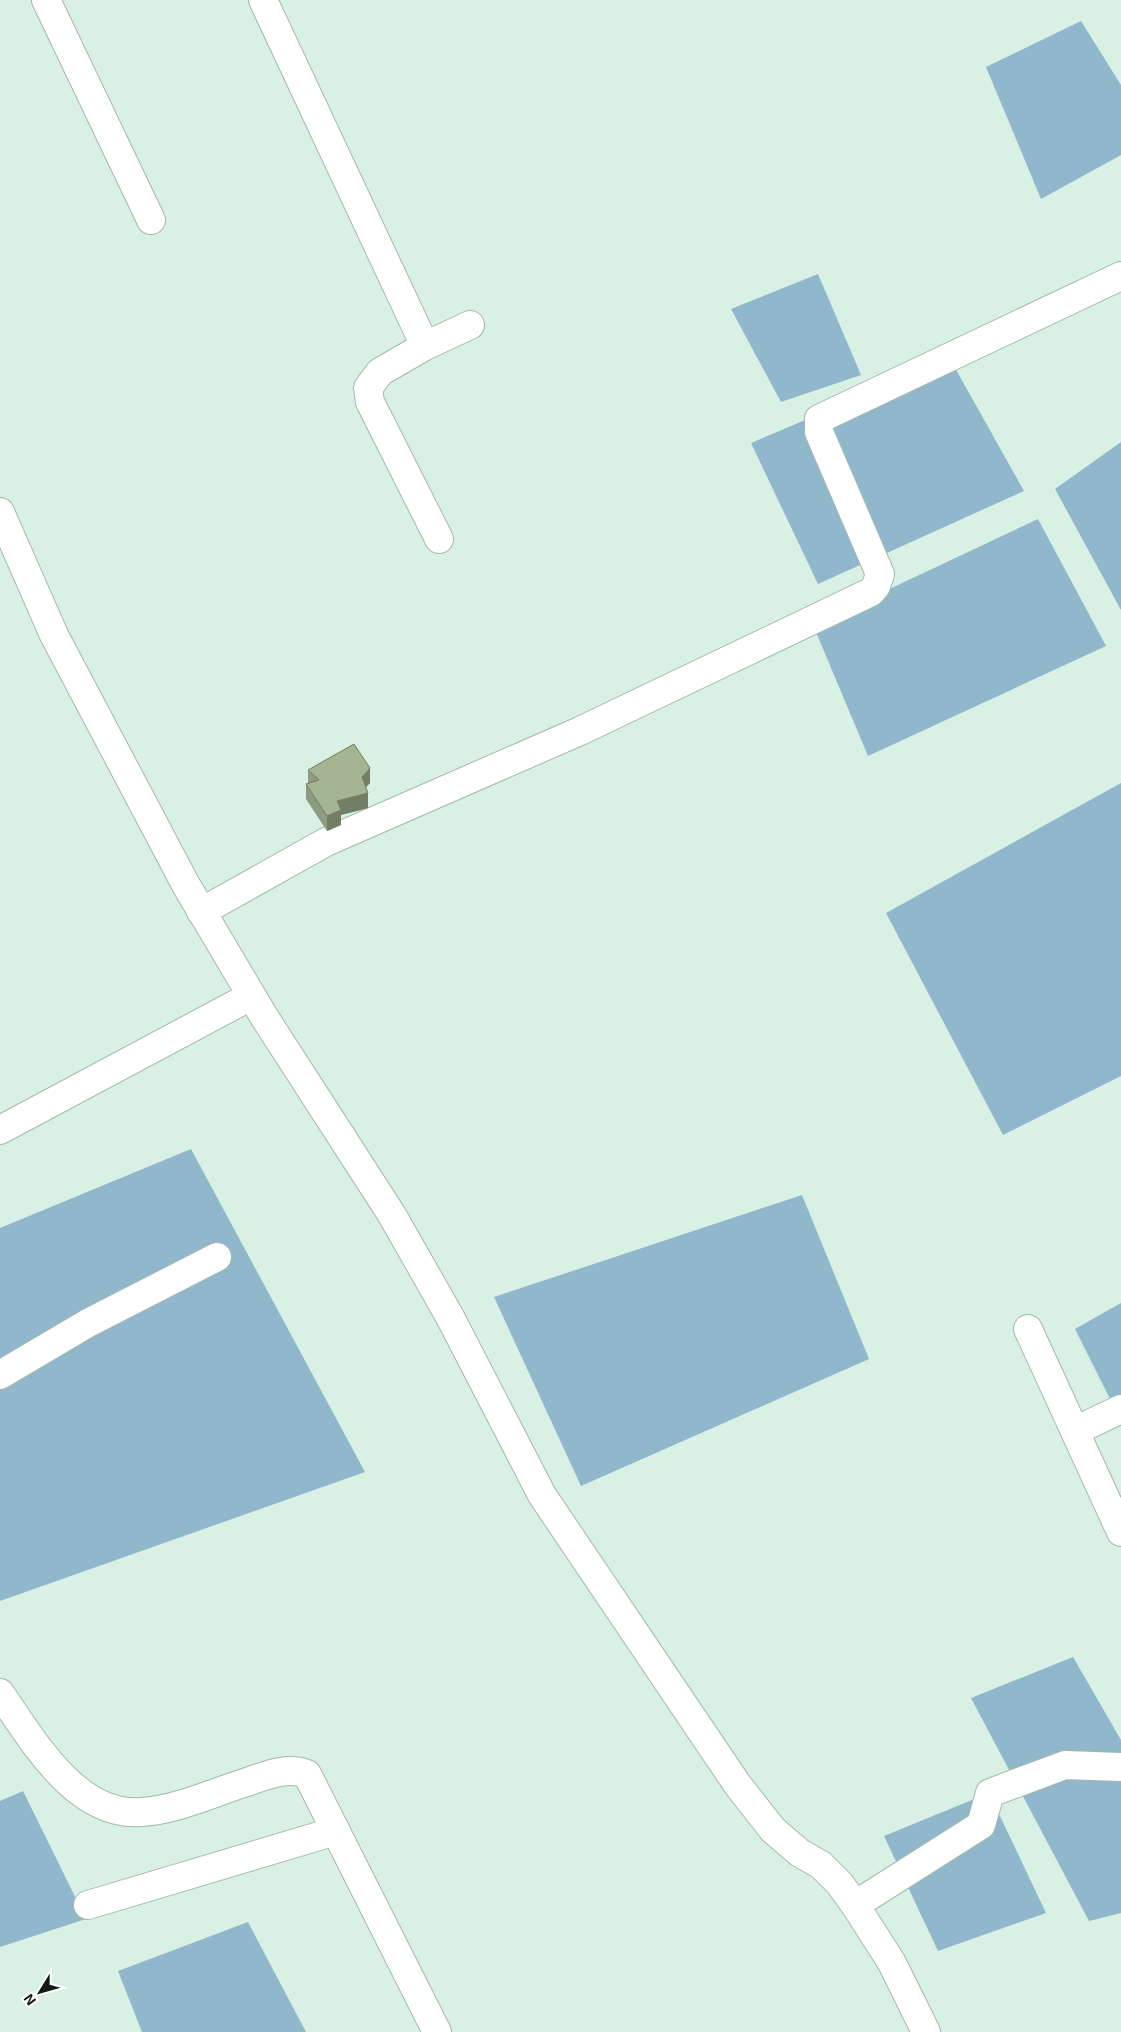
<svg xmlns="http://www.w3.org/2000/svg" width="1121" height="2032" font-family="'Exo 2',sans-serif">
<style>
.water{fill:#91b7cc}
.lines{fill:none;stroke-linecap:round;stroke-linejoin:round}
.street-casing{stroke:#a2baad;stroke-width:30}
.street{stroke:#fff;stroke-width:28}
.wall{fill:#8e9b7e}
.shaded-wall{fill:#747e66}
.building{fill:#a5b492;stroke:#747e66}
</style>
<rect width="100%" height="100%" fill="#d8f1e4"/>
<!-- water -->
<g class="water">
<path d="M1081 21 1121 85V155L1041 199 986 67Z"/>
<path d="M818 274 861 375 781 402 731 309Z"/>
<path d="M950 359 1024 491 818 584 751 443Z"/>
<path d="M1121 442V610L1055 489Z"/>
<path d="M1038 519 1106 646 868 756 813 625Z"/>
<path d="M1121 783V1076L1003 1135 886 913Z"/>
<path d="M191 1149 365 1472 0 1601V1228Z"/>
<path d="M802 1195 869 1359 581 1486 494 1297Z"/>
<path d="M1121 1303V1421L1075 1329Z"/>
<path d="M1073 1657 1121 1740V1913L1089 1921 971 1698Z"/>
<path d="M23 1791 86 1919 0 1947V1801Z"/>
<path d="M989 1793 1046 1913 938 1951 884 1836Z"/>
<path d="M248 1922 306 2032H142L118 1971Z"/>
</g>
<g class="lines">
<!-- street casing -->
<g class="street-casing">
<g id="street">
<path d="M46 0 151 220"/>
<path d="M263 0 425 346"/>
<path d="M0 512 54 635 186 885 263 1015 392 1215 450 1317 542 1495 737 1784 773 1830 800 1853 821 1865 840 1884 855 1905 892 1963 926 2032"/>
<path d="M439 539 370 402 368 388 380 372 425 346 470 325"/>
<path d="M201 912 326 842 580 731 871 592 876 586 880 574 819 432V419L1121 276"/>
<path d="M0 1130 251 996"/>
<path d="M1028 1329 1121 1532"/>
<path d="M0 1375 88 1323 217 1257"/>
<path d="M1075 1431 1121 1409"/>
<path d="M0 1693C32 1739 76 1818 142 1812 176 1810 212 1793 244 1783 265 1776 286 1766 307 1774L437 2032"/>
<path d="M88 1905 336 1831"/>
<path d="M855 1905 981 1825 990 1793 1065 1765 1121 1767"/>
</g>
</g>
<!-- street -->
<use href="#street" class="street"/>
</g>
<!-- wall -->
<path class="wall" d="M308 770 370 783 366 787 368 808 341 815V825L327 831 306 799V784L308 783Z"/>
<!-- shaded-wall -->
<g class="shaded-wall">
<path d="M370 768V783L362 791V777Z"/>
<path d="M368 793V808L341 815V825L327 831V816L337 801Z"/>
</g>
<!-- building -->
<path class="building" d="M354 744 370 768 362 777 368 793 337 801 341 810 327 816 306 784 319 780 308 770Z"/>
<!-- north arrow -->
<g transform="translate(40 1992) rotate(233)" stroke="#ffffff" stroke-width="4" paint-order="stroke">
<path d="M0-4L9 19L0 12L-9 19Z" fill="#101914"/>
<text y="-8" font-size="14" font-weight="bold" text-anchor="middle" fill="#101914">N</text>
</g>
</svg>
